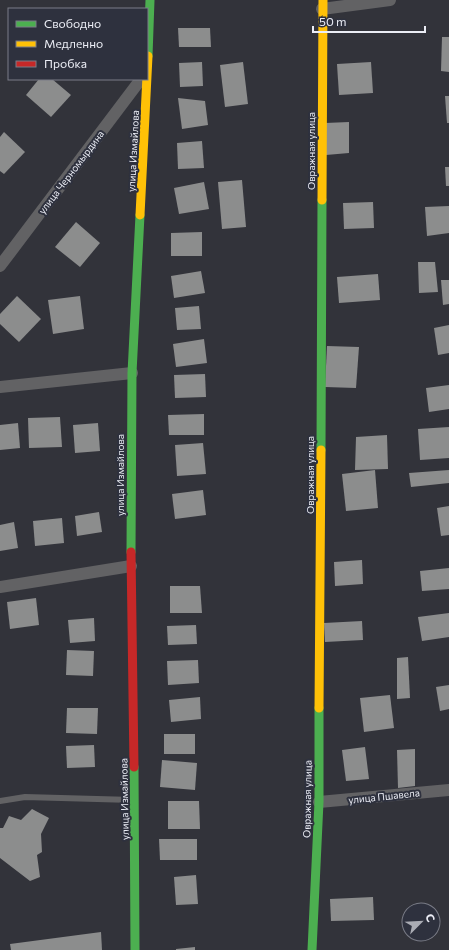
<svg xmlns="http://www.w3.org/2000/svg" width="449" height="950" font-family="Commissioner,sans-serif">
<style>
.building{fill:#8c8d8d}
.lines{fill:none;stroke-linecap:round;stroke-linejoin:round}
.lane{stroke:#626264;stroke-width:6}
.street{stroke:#626264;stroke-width:12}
.fast{stroke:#4caf50;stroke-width:9}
.slow{stroke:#ffc107;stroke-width:9}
.jam{stroke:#c62828;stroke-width:9}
.labels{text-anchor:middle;stroke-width:4;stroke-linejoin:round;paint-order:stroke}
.street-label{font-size:10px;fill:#ebedf5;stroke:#2e313e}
</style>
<rect width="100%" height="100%" fill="#32333a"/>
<!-- building -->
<g class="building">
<path d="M178 28H210L211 47H179Z"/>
<path d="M442 37H449V72L441 71Z"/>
<path d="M202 62 203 86 180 87 179 63Z"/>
<path d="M243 62 248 104 225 107 220 65Z"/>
<path d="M371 62 373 93 339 95 337 64Z"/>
<path d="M39 79H52L71 95 51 117 26 95Z"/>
<path d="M445 96H449V123H447Z"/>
<path d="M178 98 205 101 208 125 182 129Z"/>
<path d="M349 122V153L326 155 325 123Z"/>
<path d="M4 132 25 152 4 174 0 171V137Z"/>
<path d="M202 141 204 168 178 169 177 143Z"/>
<path d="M445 167H449V186H446Z"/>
<path d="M242 180 246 227 222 229 218 182Z"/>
<path d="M204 182 209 209 179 214 174 188Z"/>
<path d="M373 202 374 228 344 229 343 203Z"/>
<path d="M449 206V233L427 236 425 207Z"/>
<path d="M76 222 100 243 80 267 55 247Z"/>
<path d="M202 232V256H171V233Z"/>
<path d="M418 262H435L438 292 419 293Z"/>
<path d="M201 271 205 293 174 298 171 276Z"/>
<path d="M378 274 380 300 339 303 337 277Z"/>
<path d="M441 280H449V304L443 305Z"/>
<path d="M17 296 41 319 19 342 0 324V314Z"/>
<path d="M80 296 84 329 53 334 48 300Z"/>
<path d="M199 306 201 329 177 330 175 308Z"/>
<path d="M449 325V353L438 355 434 328Z"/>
<path d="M204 339 207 363 176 367 173 344Z"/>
<path d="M327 346 359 347 356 388 325 387Z"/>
<path d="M205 374 206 397 175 398 174 375Z"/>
<path d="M449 385V409L429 412 426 388Z"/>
<path d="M204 414V435H169L168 415Z"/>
<path d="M60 417 62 447 29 448 28 418Z"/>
<path d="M18 423 20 448 0 450V425Z"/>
<path d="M98 423 100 451 75 453 73 425Z"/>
<path d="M449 427V458L420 460 418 429Z"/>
<path d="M387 435 388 469 355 470 356 437Z"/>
<path d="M203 443 206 474 177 476 175 445Z"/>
<path d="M375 470 378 508 346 511 342 474Z"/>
<path d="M449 470V483L411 487 409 473Z"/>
<path d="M203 490 206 515 175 519 172 494Z"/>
<path d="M449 506V535L441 536 437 508Z"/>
<path d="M99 512 102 532 77 536 75 516Z"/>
<path d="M62 518 64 543 35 546 33 521Z"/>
<path d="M14 522 18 548 0 551V525Z"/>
<path d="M362 560 363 584 335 586 334 562Z"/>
<path d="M449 568V589L422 591 420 571Z"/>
<path d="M170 586H200L202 613H170Z"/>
<path d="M36 598 39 625 10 629 7 602Z"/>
<path d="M449 613V637L422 641 418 617Z"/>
<path d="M94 618 95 641 70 643 68 620Z"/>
<path d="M362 621 363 640 325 642 324 623Z"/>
<path d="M196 625 197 644 168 645 167 626Z"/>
<path d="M67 650 94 651 93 676 66 675Z"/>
<path d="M408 657 410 698 397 699V658Z"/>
<path d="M198 660 199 683 168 685 167 661Z"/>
<path d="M449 685V709L440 711 436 687Z"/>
<path d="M390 695 394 728 364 732 360 698Z"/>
<path d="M200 697 201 719 171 722 169 700Z"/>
<path d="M67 708H98L97 734 66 733Z"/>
<rect x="164" y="734" width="31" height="20"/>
<path d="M94 745 95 767 67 768 66 746Z"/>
<path d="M365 747 369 779 346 781 342 750Z"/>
<path d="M415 749V786L398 788 397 750Z"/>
<path d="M162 760 197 763 195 790 160 787Z"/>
<path d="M168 801H199L200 829H168Z"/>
<path d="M32 809 49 818 41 834 42 852 37 855 40 877 30 881 0 858V828H3L9 816 21 820Z"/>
<path d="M159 839H197V860H160Z"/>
<path d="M196 875 198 904 176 905 174 877Z"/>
<path d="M373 897 374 920 331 921 330 899Z"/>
<path d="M101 932 102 950H11L10 944Z"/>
<path d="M195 947V950H176V949Z"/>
</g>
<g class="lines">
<!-- lane -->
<path class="lane" d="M0 801 25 797 133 800"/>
<!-- street -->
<g class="street">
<path d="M322 9 390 0"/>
<path d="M0 266 141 79"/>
<path d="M0 387 132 373"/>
<path d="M0 587 131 566"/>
<path d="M319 802 449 790"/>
</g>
<!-- fast -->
<g class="fast">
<path d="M148 56 150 0"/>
<path d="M321 450 322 200"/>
<path d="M131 552 132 373 140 215"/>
<path d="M134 767 135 950"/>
<path d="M312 950 319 802V708"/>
</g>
<!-- slow -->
<g class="slow">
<path d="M322 200 323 0"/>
<path d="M140 215 148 56"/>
<path d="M319 708 321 450"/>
</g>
<!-- jam -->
<path class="jam" d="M131 552 134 767"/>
</g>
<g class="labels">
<!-- street labels -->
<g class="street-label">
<text transform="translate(133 151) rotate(-87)" y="4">улица Измайлова</text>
<text transform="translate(311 151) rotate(-90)" y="4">Овражная улица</text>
<text transform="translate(71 172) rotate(-53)" y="4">улица Черномырдина</text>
<text transform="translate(120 475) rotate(-90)" y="4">улица Измайлова</text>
<text transform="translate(310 475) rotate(-90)" y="4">Овражная улица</text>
<text transform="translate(384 796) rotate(-6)" y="4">улица Пшавела</text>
<text transform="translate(124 799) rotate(-91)" y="4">улица Измайлова</text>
<text transform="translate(307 799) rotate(-89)" y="4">Овражная улица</text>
</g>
</g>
<!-- legend -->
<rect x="8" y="8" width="140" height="72" fill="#2e313e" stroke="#7a7c87"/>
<rect x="16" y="21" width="20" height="6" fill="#4caf50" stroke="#7a7c87"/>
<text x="44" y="28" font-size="12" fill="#ebedf5">Свободно</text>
<rect x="16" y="41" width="20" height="6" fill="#ffc107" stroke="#7a7c87"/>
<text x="44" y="48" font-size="12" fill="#ebedf5">Медленно</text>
<rect x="16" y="61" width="20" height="6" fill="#c62828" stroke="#7a7c87"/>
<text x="44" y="68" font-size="12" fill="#ebedf5">Пробка</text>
<!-- north arrow -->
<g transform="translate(421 922) rotate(66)"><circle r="19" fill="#2e313e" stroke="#7a7c87"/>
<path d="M0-3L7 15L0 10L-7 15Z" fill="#aaacb4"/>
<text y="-6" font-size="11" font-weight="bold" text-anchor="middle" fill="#ebedf5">С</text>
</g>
<!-- scale -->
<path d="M313 26v6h112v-6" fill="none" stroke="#ebedf5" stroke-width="2"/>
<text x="319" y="26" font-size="12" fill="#ebedf5" stroke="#2e313e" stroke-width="3" paint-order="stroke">50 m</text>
</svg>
